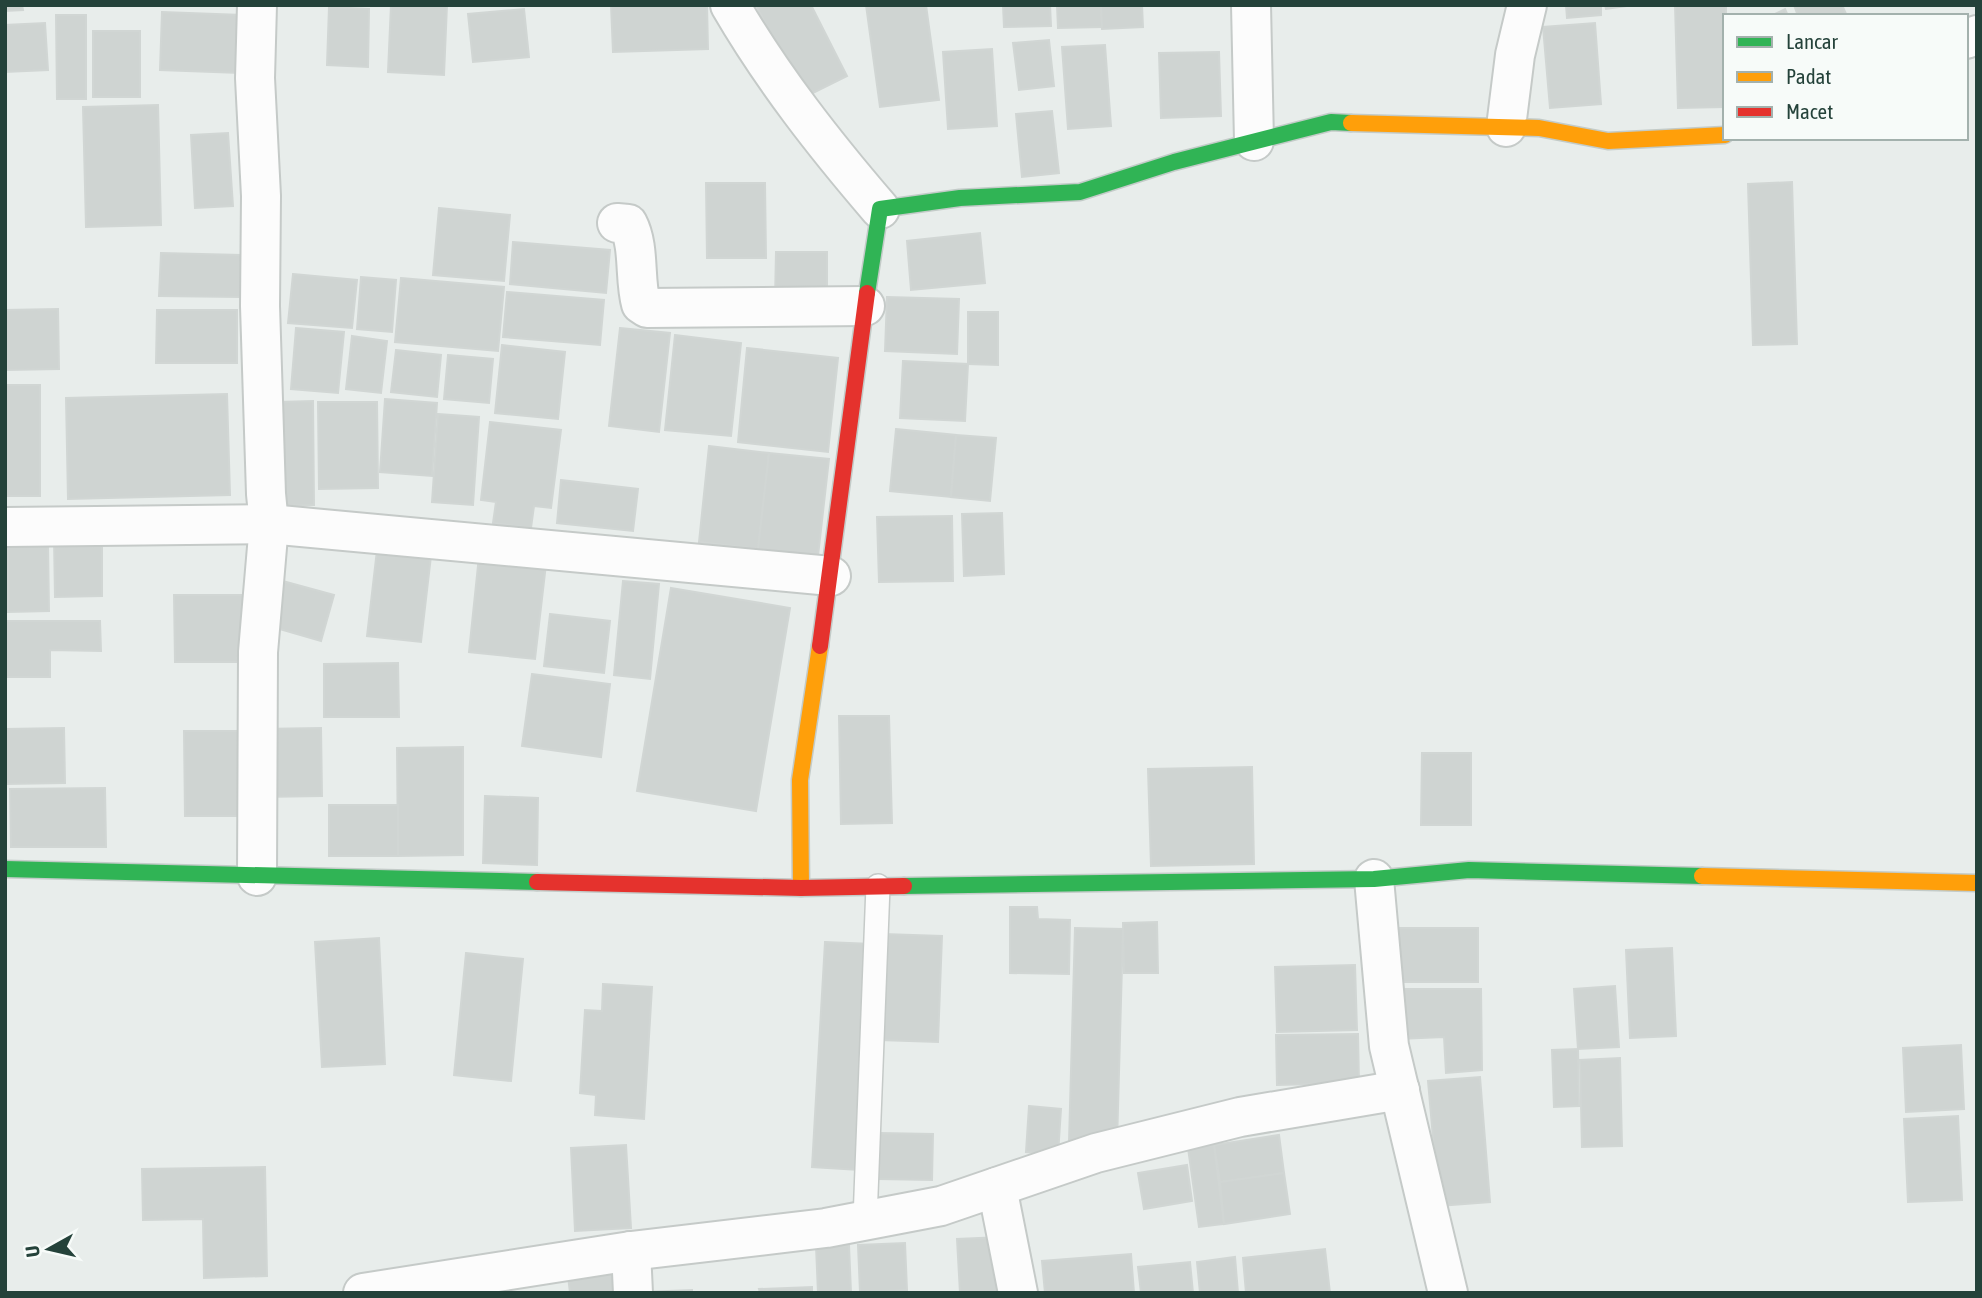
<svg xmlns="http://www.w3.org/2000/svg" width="1982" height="1298" font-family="'Asap Condensed',sans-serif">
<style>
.building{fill:#cfd4d2;stroke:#d1d6d4;stroke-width:2}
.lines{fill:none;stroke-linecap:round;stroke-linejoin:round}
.lane-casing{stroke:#c5cac8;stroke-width:26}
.street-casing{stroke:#c5cac8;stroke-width:42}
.fast-casing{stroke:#c3cbc8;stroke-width:19}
.slow-casing{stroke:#c3cbc8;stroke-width:19}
.jam-casing{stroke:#c3cbc8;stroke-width:19}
.lane{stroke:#fcfcfc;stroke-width:23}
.street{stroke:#fcfcfc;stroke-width:38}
.fast{stroke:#30b455;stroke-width:16}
.slow{stroke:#ff9f0a;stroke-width:16}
.jam{stroke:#e5322d;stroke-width:16}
</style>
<rect width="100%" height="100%" fill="#e8edeb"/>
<!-- building -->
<g class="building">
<path d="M5 5H22L23 10 5 11Z"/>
<path d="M391 5H447L444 75 388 72Z"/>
<path d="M611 5H707L708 49 613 52Z"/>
<path d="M761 5H811L847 76 803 98 757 7Z"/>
<path d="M866 5H926L939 100 880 107Z"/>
<path d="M1003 5H1050L1051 26 1004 27Z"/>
<path d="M1057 5H1101L1102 27 1058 28Z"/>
<path d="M1101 5H1142L1143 27 1102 29Z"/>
<path d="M1566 5H1601V15L1567 18Z"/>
<path d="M1605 5H1634L1606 9Z"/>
<path d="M1675 5H1726L1725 107 1678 108Z"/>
<path d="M1794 5H1842L1847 16H1798Z"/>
<path d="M329 7 369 9 368 67 327 65Z"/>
<path d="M524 9 529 57 473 62 468 14Z"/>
<path d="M1785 9 1788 16H1771Z"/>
<path d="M162 12 242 15 240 73 160 70Z"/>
<path d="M56 15H86V99H57Z"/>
<path d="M45 23 48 70 5 72V25Z"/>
<path d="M1595 23 1601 104 1550 108 1543 27Z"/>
<rect x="93" y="31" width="47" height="66"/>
<path d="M1049 40 1054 86 1019 90 1013 43Z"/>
<path d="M1105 45 1111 126 1068 129 1062 47Z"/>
<path d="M992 49 997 126 948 129 943 52Z"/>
<path d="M1219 52 1221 116 1161 118 1159 53Z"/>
<path d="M158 105 161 225 86 227 83 107Z"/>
<path d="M1052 111 1059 173 1022 177 1016 114Z"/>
<path d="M228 133 233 206 195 208 191 135Z"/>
<path d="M1792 182 1797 344 1753 345 1748 184Z"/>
<path d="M706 183H765L766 258H707Z"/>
<path d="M439 208 510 215 504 281 433 275Z"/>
<path d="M980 233 985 283 911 290 907 241Z"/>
<path d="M513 242 610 250 606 293 510 284Z"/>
<path d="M776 252H827V299H775Z"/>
<path d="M161 253 241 255 240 297 159 296Z"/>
<path d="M293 274 357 280 352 328 288 323Z"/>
<path d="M361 277 396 280 392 332 357 329Z"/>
<path d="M401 278 504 287 498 351 395 342Z"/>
<path d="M507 292 604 300 600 345 503 337Z"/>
<path d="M887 297 959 299 957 354 885 351Z"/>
<path d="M58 309 59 369 7 370 5 310Z"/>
<path d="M157 310H237V363H156Z"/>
<path d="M968 312H998V365L968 364Z"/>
<path d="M296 328 344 332 338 393 291 389Z"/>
<path d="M620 328 670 333 659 432 609 426Z"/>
<path d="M675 335 741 343 731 436 665 430Z"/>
<path d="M352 336 387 341 381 393 346 389Z"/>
<path d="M502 345 565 352 558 419 495 413Z"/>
<path d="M747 348 838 358 828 452 738 442Z"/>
<path d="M396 350 441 355 437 397 391 392Z"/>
<path d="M448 355 493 359 489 403 444 399Z"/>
<path d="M903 361 968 364 965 421 900 418Z"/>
<rect x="5" y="385" width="35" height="111"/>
<path d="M227 394 230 495 68 499 66 398Z"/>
<path d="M385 399 437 403 432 476 380 472Z"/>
<path d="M313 401 314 505 278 506V402Z"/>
<path d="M318 402H377L378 488 319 489Z"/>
<path d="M438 414 479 417 473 505 432 502Z"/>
<path d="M490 422 561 430 551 508 534 506 531 528 493 523 496 502 481 500Z"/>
<path d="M896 429 956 435 951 497 890 491Z"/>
<path d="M956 435 996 438 990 501 951 497Z"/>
<path d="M709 446 769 453 758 549 699 542Z"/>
<path d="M769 453 829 459 818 556 758 549Z"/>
<path d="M561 480 638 489 633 531 557 523Z"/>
<path d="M1002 513 1004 574 964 576 962 514Z"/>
<path d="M952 516 953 581 879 582 877 517Z"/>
<path d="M54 538H102V596L55 597Z"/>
<path d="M8 544H48L49 611 8 612Z"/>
<path d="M377 550 431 556 421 642 367 636Z"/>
<path d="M479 556 546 564 535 659 469 652Z"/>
<path d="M279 580 334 595 321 641 266 625Z"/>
<path d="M623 581 659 584 650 679 614 675Z"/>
<path d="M671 588 790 608 756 811 637 791Z"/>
<path d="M174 595H245L246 662H175Z"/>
<path d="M550 614 610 621 604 673 544 666Z"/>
<path d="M5 621H100L101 651 50 650V677H5Z"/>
<path d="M398 663 399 717H324V664Z"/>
<path d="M532 674 610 684 601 757 522 746Z"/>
<path d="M839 716H889L892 823 841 824Z"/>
<path d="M64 728 65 783 6 784V729Z"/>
<path d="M321 728 322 796 261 797 260 729Z"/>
<path d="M184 731H238L239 816H185Z"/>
<path d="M463 747V855L398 856 397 748Z"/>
<path d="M1422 753H1471V825H1421Z"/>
<path d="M1252 767 1254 864 1151 866 1148 769Z"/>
<path d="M105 788 106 847H11L10 789Z"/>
<path d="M485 796 538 798 537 865 483 863Z"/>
<rect x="329" y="805" width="69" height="51"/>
<path d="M1010 907H1037L1038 919 1070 920 1069 974 1010 973Z"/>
<path d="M1157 922 1158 973H1124L1123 923Z"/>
<path d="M1075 928 1123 929 1117 1144 1069 1142Z"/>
<path d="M1392 928H1478V982H1391Z"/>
<path d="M883 934 942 936 938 1042 880 1040Z"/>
<path d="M379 938 385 1064 322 1067 315 942Z"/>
<path d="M825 942 872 944 859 1170 812 1167Z"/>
<path d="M1672 948 1676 1036 1630 1038 1626 950Z"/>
<path d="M466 953 523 959 511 1081 454 1075Z"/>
<path d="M1355 965 1357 1030 1277 1032 1275 967Z"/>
<path d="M603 984 652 987 644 1119 595 1115 596 1095 580 1093 585 1010 602 1011Z"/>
<path d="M1615 986 1619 1047 1578 1049 1574 989Z"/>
<path d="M1397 989H1481L1482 1070 1446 1073 1444 1037 1399 1039Z"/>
<path d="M1358 1034 1359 1083 1277 1085 1276 1035Z"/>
<path d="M1961 1045 1964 1109 1906 1112 1903 1048Z"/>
<path d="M1578 1049 1579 1106 1554 1107 1552 1050Z"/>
<path d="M1620 1058 1622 1146 1582 1147 1580 1060Z"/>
<path d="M1480 1077 1490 1202 1439 1206 1428 1081Z"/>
<path d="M1029 1106 1061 1109 1058 1155 1026 1152Z"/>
<path d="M1958 1116 1962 1200 1908 1202 1904 1119Z"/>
<path d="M879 1133 933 1134 932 1180 879 1179Z"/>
<path d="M1279 1135 1284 1173 1220 1182 1214 1145Z"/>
<path d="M626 1145 631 1228 575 1231 571 1148Z"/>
<path d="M1214 1145 1224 1224 1199 1227 1188 1148Z"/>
<path d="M1187 1165 1192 1201 1144 1209 1138 1173Z"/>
<path d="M265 1167 267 1276 204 1278 203 1219 143 1220 142 1169Z"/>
<path d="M1284 1173 1290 1214 1224 1224 1220 1182Z"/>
<path d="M1001 1237 1003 1293H960L957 1239Z"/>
<path d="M905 1243 907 1290 860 1292 858 1245Z"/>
<path d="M849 1245 851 1293H818L816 1246Z"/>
<path d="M1325 1249 1330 1293H1246L1243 1258Z"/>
<path d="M1131 1254 1134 1293H1045L1042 1261Z"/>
<path d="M1235 1257 1238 1293H1200L1197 1262Z"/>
<path d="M1190 1262 1193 1293H1141L1138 1267Z"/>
<path d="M621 1271 623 1293H570L568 1276Z"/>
<path d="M812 1287V1293H760L759 1289Z"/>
<path d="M692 1290V1293L643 1292Z"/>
</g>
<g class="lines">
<!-- lane casing -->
<g class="lane-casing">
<path id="lane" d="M865 1220 878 886"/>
</g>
<!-- street casing -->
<g class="street-casing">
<g id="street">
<path d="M257 5 255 78 261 196 260 306 266 494 269 524 258 652 257 876"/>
<path d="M730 5C773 79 825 145 880 209"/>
<path d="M1251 5 1254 141"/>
<path d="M1966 39 1977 35"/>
<path d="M1506 127 1515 55 1527 5"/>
<path d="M617 223 628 224C640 247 634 279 641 304L647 308 865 306"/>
<path d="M5 527 269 524 831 576"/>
<path d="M1374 879 1389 1046 1448 1293"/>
<path d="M997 1187 1018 1293"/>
<path d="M631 1251 633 1293"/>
<path d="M363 1293 631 1251 826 1228 941 1206 1096 1153 1240 1117 1400 1090"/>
</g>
</g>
<!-- fast casing -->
<g class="fast-casing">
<g id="fast">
<path d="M867 293 880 209 960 198 1080 192 1174 162 1331 122 1351 123"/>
<path d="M5 869 537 882"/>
<path d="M904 886 1374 879 1469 870 1702 876"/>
</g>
</g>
<!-- slow casing -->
<g class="slow-casing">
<g id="slow">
<path d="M1351 123 1539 128 1608 141 1725 135"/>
<path d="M1702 876 1977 883"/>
<path d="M801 888 800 780 820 646"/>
</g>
</g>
<!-- jam casing -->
<g class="jam-casing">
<g id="jam">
<path d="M820 646 867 293"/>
<path d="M537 882 801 888 904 886"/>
</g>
</g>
<!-- lane -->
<use href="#lane" class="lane"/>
<!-- street -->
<use href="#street" class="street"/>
<!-- fast -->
<use href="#fast" class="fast"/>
<!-- slow -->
<use href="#slow" class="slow"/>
<!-- jam -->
<use href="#jam" class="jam"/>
</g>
<!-- border -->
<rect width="1982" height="1298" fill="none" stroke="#24423a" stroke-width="14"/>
<!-- legend -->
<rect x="1723" y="14" width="245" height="126" fill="#f7fbf9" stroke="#a3b1ad" stroke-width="2"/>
<rect x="1737" y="37" width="35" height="10" fill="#30b455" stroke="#a3b1ad" stroke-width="2"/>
<text x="1786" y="49" font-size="21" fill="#24423a">Lancar</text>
<rect x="1737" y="72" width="35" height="10" fill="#ff9f0a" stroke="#a3b1ad" stroke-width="2"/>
<text x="1786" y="84" font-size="21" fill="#24423a">Padat</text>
<rect x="1737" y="107" width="35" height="10" fill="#e5322d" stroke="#a3b1ad" stroke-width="2"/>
<text x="1786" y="119" font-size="21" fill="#24423a">Macet</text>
<!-- north arrow -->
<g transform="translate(49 1249) rotate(262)" stroke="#f7fbf9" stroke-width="5" paint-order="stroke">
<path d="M0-5L12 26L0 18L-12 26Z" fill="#24423a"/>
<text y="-10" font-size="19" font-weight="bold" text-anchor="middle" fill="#24423a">U</text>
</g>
</svg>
